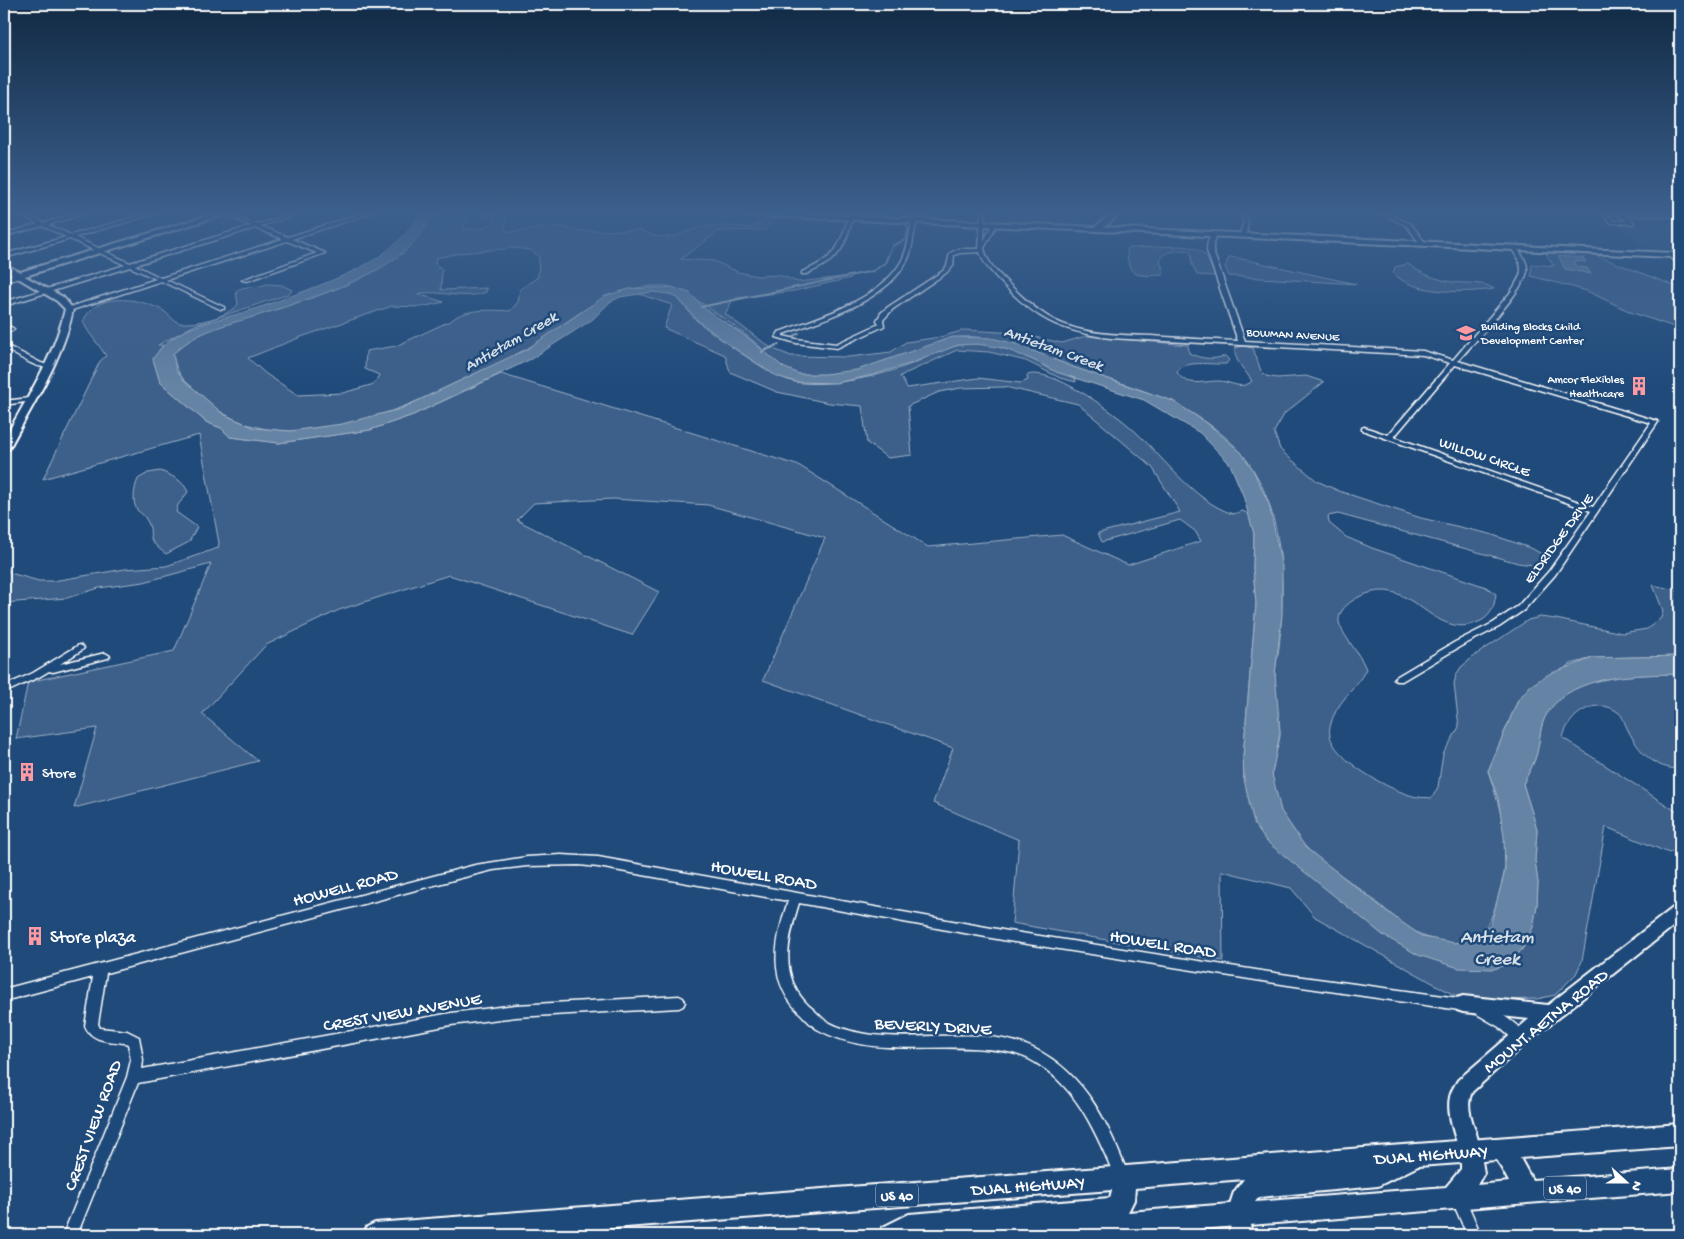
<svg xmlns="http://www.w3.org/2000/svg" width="1684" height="1239" font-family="'Gochi Hand',sans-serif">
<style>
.built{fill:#2e5683}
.green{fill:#3c618b;stroke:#9eb0c5;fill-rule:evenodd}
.water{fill:#6583a4;stroke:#a3b5c8}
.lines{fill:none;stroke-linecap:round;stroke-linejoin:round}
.stream{stroke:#a3b5c8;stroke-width:2}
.street-casing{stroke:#fff;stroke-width:3}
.secondary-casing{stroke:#fff;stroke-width:4}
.primary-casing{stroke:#fff;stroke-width:4}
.street{fill:#1f4a7a;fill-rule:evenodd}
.secondary{fill:#1f4a7a;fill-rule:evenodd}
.primary{fill:#1f4a7a;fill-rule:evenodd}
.labels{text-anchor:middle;stroke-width:5;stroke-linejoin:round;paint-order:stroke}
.far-poi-label{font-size:12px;fill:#fff;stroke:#1f4a7a;text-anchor:start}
.far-street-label{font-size:12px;fill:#fff;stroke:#1f4a7a}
.shield{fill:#1f4a7a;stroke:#bcc9d7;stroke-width:1}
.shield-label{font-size:14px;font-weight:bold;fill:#fff}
.street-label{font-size:15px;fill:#fff;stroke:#1f4a7a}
.poi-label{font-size:15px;fill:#fff;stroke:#1f4a7a;text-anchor:start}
.water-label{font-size:16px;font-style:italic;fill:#d8e0e8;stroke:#1f4a7a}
.near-street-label{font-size:18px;fill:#fff;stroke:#1f4a7a}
.near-poi-label{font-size:18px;fill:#fff;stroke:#1f4a7a;text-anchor:start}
.near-water-label{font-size:19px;font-style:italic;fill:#d8e0e8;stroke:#1f4a7a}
</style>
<rect width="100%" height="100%" fill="#1f4a7a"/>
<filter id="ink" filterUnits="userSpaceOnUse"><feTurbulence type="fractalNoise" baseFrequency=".02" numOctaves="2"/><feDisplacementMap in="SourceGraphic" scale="10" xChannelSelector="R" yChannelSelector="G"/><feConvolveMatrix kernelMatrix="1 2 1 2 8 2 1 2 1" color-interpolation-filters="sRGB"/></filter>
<g filter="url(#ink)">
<!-- built -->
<g class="built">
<path d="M989 213H1101L1081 225 996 222 989 220Z"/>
<path d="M1618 225 1672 227 1680 234V252L1649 251Z"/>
</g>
<!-- green -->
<g class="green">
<path d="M437 213H470L463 228C477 231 485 228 497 220L481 215 506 213 505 230 511 232 559 226 577 231 639 230 655 236 672 237 703 226H735L748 228 761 224 766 218 774 217 765 230 719 231 681 259 714 261 738 272 758 276 779 275 798 282 851 276V278L794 291 737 298 732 301 725 314 771 348 791 356 849 357 891 352 906 342 940 337 965 330 1017 333 1062 343 1086 336 1188 345 1189 353C1200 359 1214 360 1225 356L1229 360 1226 364C1212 365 1184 359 1177 372 1186 388 1204 381 1218 381 1231 381 1241 391 1252 381 1246 371 1233 360 1235 348L1243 346 1253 348 1261 371 1266 376 1277 378 1306 376 1324 382 1285 413 1274 432 1280 449 1286 455 1317 481 1339 491 1421 518 1490 534 1533 549 1545 556 1543 562 1533 565 1518 563 1338 514 1328 516 1329 523 1346 537 1372 548 1486 587 1496 594C1494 609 1490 618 1476 623 1442 636 1422 600 1392 592 1378 589 1364 593 1352 601 1345 606 1338 613 1339 622 1341 634 1360 653 1366 669 1356 690 1335 702 1330 727 1323 755 1389 790 1413 796 1418 798 1426 797 1432 798L1438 787 1443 754 1459 727 1454 684 1456 675 1461 667 1477 654 1528 620 1540 617 1556 619 1622 633 1647 629 1661 618 1663 611 1653 585 1680 591V656L1593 658 1571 664 1518 700 1488 771C1499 803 1511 844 1503 878 1496 906 1490 943 1454 943 1419 943 1393 915 1368 895 1343 875 1311 858 1292 831 1279 812 1270 788 1273 765 1274 755 1279 746 1280 736 1280 716 1274 696 1275 676 1275 666 1278 656 1279 647 1285 594 1284 528 1259 480 1231 425 1171 399 1115 381 1096 375 1077 369 1058 361 1026 349 998 335 962 337 945 337 931 346 915 352 880 365 835 381 798 374 781 370 770 356 758 345 740 330 687 289 666 286 657 285 645 287 636 288 599 293 563 326 532 346 515 356 496 364 478 373 404 409 290 463 214 407 195 393 176 378 173 354 199 328 232 324 266 313 310 299 370 281 405 251 417 239 426 226 437 213ZM513 248 531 250 539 257 538 277 520 289 518 302 510 311C492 310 465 308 452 320L396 346 366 351 365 369 379 375 374 384 343 393 298 395 266 374 248 358 301 337 392 306 421 307 444 302 417 294C441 289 463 301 486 292L487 288 441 290 442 269 435 264 436 258 460 253Z"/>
<path d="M1180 246C1206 248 1205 254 1215 276L1197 275 1192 264 1191 254 1188 250C1177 251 1164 250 1160 262L1164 272 1163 275C1136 276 1127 278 1127 248Z"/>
<path d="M1545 252 1593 254 1680 288V329L1633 313 1587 291 1531 276 1532 264 1554 266Z"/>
<path d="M1229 257 1238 258 1356 284 1229 276 1225 267Z"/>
<path d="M1408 264C1421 274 1436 279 1452 282 1465 284 1484 281 1494 289 1468 293 1413 295 1393 273L1395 267Z"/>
<path d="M266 284 282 285 292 290 289 294 195 325 158 345H163L153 359 160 382 206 422 221 428 230 437 279 443 370 430 413 415 501 374 800 466 928 547 1062 535 1128 565 1201 541 1195 531 1180 520 1102 542 1098 533 1180 512 1152 467 1078 404 1005 387 961 388 939 392 908 406 912 455 888 458 867 443 862 406 829 403 777 392 730 372 725 355 664 328 672 305 639 294C649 292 660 290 669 294 681 298 687 311 696 320 715 336 773 378 795 382 830 388 882 376 914 363 934 354 953 343 975 344 1011 344 1042 367 1075 378L1076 382 1060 378 1026 361 989 352 957 350 900 376 907 388 978 378 1021 383 1028 380 1027 375C1051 367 1109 409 1128 425 1160 452 1192 501 1233 514L1243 511 1250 515 1254 534 1253 568 1256 603 1243 757 1244 779 1356 912 1383 935 1509 964 1523 948 1533 927 1537 905 1538 883 1535 861 1537 829 1523 784C1527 775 1532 768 1535 759 1541 743 1538 726 1548 712 1574 672 1639 675 1680 674V769C1654 769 1639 752 1628 730 1625 725 1623 716 1619 713 1597 695 1568 714 1563 738L1679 813 1680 846 1669 853 1606 827 1582 961 1576 974 1555 995 1537 999 1498 1000 1454 995 1315 917 1291 888 1222 871 1223 961 1012 923 1019 840 933 803 953 748 763 680 825 538 708 505 613 499 534 503 517 520 659 592 632 635 449 575 339 610 266 645 202 714 258 761 74 808 97 728 16 739 28 682 174 651 211 564 144 582 99 588 67 598 4 603V562L10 573 39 581H53L125 569 166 566 218 548 219 543 199 435 43 479 100 361 106 356C99 344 89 335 83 322 95 292 136 297 160 309 168 312 171 320 179 323 198 324 224 318 238 305L236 291C246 284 256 289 266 284Z"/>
<path d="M160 471C171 475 184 481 188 492L178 505 176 512 197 527 189 542 166 554C140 535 157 536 146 519 144 515 140 513 137 510 132 502 134 488 138 479L148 473Z"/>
</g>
<!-- water -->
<g class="water">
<path d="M421 213H437C426 226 417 240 405 251 369 281 310 298 266 313 232 324 199 328 173 354L176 370 184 380 223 414 255 428 290 431 342 424 400 409 527 349 605 296 629 289 671 287 690 293 703 307 748 338 783 367 799 374H824L857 370 953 337 991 338 1016 344 1073 367 1173 401 1207 423 1241 452 1252 468 1269 504 1282 567V615L1275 674 1280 733 1272 774 1281 811 1306 848 1397 919 1423 937 1455 943 1477 937 1491 923 1505 871 1504 836 1498 798 1488 771 1518 700 1530 686 1549 674 1593 658 1680 656V674C1639 675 1574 673 1548 712 1538 726 1541 743 1535 759 1532 768 1527 775 1523 784L1537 829 1535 861 1538 883 1537 905 1533 927 1523 948 1509 964 1494 969 1459 968 1418 955 1383 935 1266 841 1254 824 1244 779 1243 757 1256 604 1253 568 1254 534 1243 495 1230 464 1200 433 1144 400 1056 372 1033 360 1003 348 977 344 958 345 912 363 873 375 836 383 796 382 776 376 731 346 697 320 678 298 670 294 652 292 620 297 610 302 593 319 531 359 413 415 370 430 279 443 230 437 221 428 206 422 160 382 153 359C172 327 211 322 245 312 268 305 291 296 313 288 360 269 392 257 421 213Z"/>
<path d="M1558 256 1583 258 1586 262 1574 261 1577 267 1587 268 1591 274 1565 269Z"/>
</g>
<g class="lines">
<!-- stream -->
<g class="stream">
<path d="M901 213 907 218"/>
<path d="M701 307 873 271 885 263 892 246 905 240 908 230 906 223"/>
<path d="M794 336 799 333"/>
<path d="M762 352 779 344"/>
</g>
<!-- street casing -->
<g class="street-casing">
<g id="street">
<path d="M8 213H16L4 217V215Z"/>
<path d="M17 213H23L44 223 78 213H86L48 225 71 235 149 213H157L75 237 130 263 251 226 221 213C233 213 242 222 254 224 263 225 287 213 300 213L260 226 288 237 364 213H371L292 239 325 253 247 281 242 280 317 253 287 241 166 280 224 307V309H220L161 281 69 311 66 309 67 308 156 279 130 267 4 306V302L125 265 70 239 4 258V254L66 237 43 226 4 236V234L38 224ZM255 228 283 239 161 278 135 265Z"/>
<path d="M850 213H854C844 248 842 259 806 274H802V272C837 257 839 248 850 213Z"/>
<path d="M981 213H985L984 241 993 223 997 224 984 248C987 264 999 274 1010 285 1023 298 1037 311 1054 320 1084 335 1118 335 1151 336 1180 338 1209 340 1238 341L1207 251C1207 245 1208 236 1214 232L1217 234 1213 244V251L1245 341 1423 351 1453 360 1510 293C1523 273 1526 268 1511 248L1516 247C1521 254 1528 262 1527 271 1525 289 1472 345 1458 361L1657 421 1658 422 1555 575 1524 610 1499 627 1461 646 1402 681H1396L1394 679 1396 677 1455 642 1493 623 1518 606 1549 571 1591 511 1362 430V428L1364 427 1388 435 1450 363 1423 355 1110 338C1057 330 1036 319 999 280 991 271 983 264 980 252L960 253 954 255 953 266 946 273 893 309 883 320 884 326 837 348 796 343 776 337 779 332C819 317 878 301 901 262 908 250 909 234 912 221L916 220C916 226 914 233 913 239 912 246 911 254 907 261 885 302 825 319 783 334V336L796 339 836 344 879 324 877 320 881 313 888 307 943 271 947 266 950 253 959 249H979ZM1455 365 1651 423 1593 507 1394 437Z"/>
<path d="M1240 213H1244L1248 220 1246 235 1243 237 1240 235 1244 220Z"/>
<path d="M1380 213H1386L1411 224 1426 244 1421 245 1407 226Z"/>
<path d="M1601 213H1606L1614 221H1627L1619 215 1611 213 1680 215V217L1625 215 1634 222V224L1611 223Z"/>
<path d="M11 327 14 329 13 330 4 334V330Z"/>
<path d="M4 344 41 363 51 366C40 372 15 354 4 348Z"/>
<path d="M30 398 32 399V401L4 405V401Z"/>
<path d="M79 645 82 646 84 648 82 650 60 664 105 653 110 656 108 658 53 672 49 671 39 677 4 693V686L33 673Z"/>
<path d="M561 855 598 857 1008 931 1288 975 1466 999 1470 1001 1472 1005 1470 1009 1466 1011 1288 985 1008 941 799 903C788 939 778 976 809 1006 815 1010 820 1017 826 1021 889 1055 971 1018 1035 1049 1086 1074 1110 1127 1129 1177L1127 1182 1122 1184 1117 1182C1097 1135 1077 1084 1029 1059 1015 1052 999 1050 985 1049 929 1043 869 1058 817 1029 811 1025 806 1019 801 1014 766 981 775 941 788 901L598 867 579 865 527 866 493 870 457 879 106 973 98 1024 100 1028 127 1031 139 1037 143 1060 142 1069 451 1013 516 1005 679 996 683 998 685 1002 683 1006 679 1008 516 1017 451 1025 138 1083 77 1235H63L127 1077 131 1060 128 1044 125 1043C109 1041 92 1042 85 1026L93 977 4 1001V989L475 865 527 857Z"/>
<path d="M1479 1003C1492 1008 1521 1024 1526 1037L1525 1041 1520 1043 1515 1041 1499 1027 1475 1013 1473 1009 1475 1005Z"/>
<path d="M1458 1191 1463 1193 1481 1235H1467L1451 1198 1453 1193Z"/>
</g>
</g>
<!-- secondary casing -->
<g class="secondary-casing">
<g id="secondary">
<rect x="1669" y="253" width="11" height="4"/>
<path d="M19 273 63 297 73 309C64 358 32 405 9 449L4 452V440C26 399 55 356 65 309L57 301 18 278 4 281V277Z"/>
<path d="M1680 905V921L1526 1043 1472 1092C1461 1115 1486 1138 1477 1159L1470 1162 1463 1159C1457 1144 1446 1113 1450 1097 1451 1091 1455 1085 1458 1080L1529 1019 1463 1012 1457 1010 1454 1004 1457 998 1463 996 1548 1005 1674 907Z"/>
<path d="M1241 1205 1248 1208 1251 1215 1250 1235H1230L1231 1215 1234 1208Z"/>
</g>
</g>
<!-- primary casing -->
<g class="primary-casing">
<g id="primary">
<path d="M217 213H229L22 277H16L4 270V264L20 272Z"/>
<path d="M739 213H796L1095 227 1112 213H1121L1104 227 1672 253 1680 258V264L1670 257 743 215Z"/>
<path d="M1680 1124V1146L1520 1158 1532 1180 1680 1169V1191L1200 1229 1202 1235H1172L1168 1232 1122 1235H968L969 1232 924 1235H879L883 1227 909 1214 1110 1198 1112 1190 521 1235H363L367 1227 375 1223ZM1497 1160 1509 1182 1477 1185 1484 1173 1482 1161ZM1461 1163V1169L1446 1187 1255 1202 1259 1197 1378 1186 1418 1166ZM1244 1179 1234 1192 1230 1204 1128 1212 1134 1200 1135 1188Z"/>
</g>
</g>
<!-- street -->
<use href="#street" class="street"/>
<!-- secondary -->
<use href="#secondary" class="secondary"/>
<!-- primary -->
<use href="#primary" class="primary"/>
</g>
</g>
<!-- sky -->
<linearGradient id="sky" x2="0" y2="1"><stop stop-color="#112943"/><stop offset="0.55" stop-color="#3c608d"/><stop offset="1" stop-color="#3c608d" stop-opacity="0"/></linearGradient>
<rect width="1684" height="387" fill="url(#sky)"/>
<!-- icons -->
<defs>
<g id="school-bare" transform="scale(1.5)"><path d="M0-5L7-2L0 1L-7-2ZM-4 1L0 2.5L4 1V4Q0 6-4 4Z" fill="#ff9aa2" stroke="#1f4a7a" stroke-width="2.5" paint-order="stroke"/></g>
<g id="building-bare" transform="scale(1.5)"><path d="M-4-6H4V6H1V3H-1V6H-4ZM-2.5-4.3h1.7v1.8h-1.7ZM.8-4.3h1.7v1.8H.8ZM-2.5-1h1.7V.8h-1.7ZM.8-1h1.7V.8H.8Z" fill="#ff9aa2" stroke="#1f4a7a" stroke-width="2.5" paint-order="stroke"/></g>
</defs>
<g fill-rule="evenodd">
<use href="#school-bare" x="1466" y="333"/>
<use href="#building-bare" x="1639" y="386"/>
<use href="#building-bare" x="27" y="772"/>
<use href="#building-bare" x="35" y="936"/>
</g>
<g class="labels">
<!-- far-poi labels -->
<g class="far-poi-label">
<text x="1481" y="330">Building Blocks Child<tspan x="1481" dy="14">Development Center</tspan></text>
<text x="1624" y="383" text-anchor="end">Amcor Flexibles<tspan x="1624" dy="14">Healthcare</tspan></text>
</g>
<!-- far-street labels -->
<g class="far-street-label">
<text transform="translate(1293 334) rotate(3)" y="4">BOWMAN AVENUE</text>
</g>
<!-- shield labels -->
<g class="shield">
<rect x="1544" y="1176.5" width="42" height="23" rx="4"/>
<rect x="876" y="1183.5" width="42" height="23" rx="4"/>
</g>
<g class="shield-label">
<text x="1565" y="1193">US 40</text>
<text x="897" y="1200">US 40</text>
</g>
<!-- street labels -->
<g class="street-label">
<text transform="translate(1485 456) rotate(19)" y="5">WILLOW CIRCLE</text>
<text transform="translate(1558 538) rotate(-54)" y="5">ELDRIDGE DRIVE</text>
</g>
<!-- poi labels -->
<g class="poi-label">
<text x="42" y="777">Store</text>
</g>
<!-- water labels -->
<g class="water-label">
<text transform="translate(510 340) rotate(-30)" y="6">Antietam Creek</text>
<text transform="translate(1054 347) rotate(20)" y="6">Antietam Creek</text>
</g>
<!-- near-street labels -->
<g class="near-street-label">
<text transform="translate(764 874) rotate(10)" y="6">HOWELL ROAD</text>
<text transform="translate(345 886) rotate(-15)" y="6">HOWELL ROAD</text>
<text transform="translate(1163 943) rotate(9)" y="6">HOWELL ROAD</text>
<text transform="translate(402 1011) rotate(-10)" y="6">CREST VIEW AVENUE</text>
<text transform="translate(1545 1020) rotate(-39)" y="6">MOUNT AETNA ROAD</text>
<text transform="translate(933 1025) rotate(3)" y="6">BEVERLY DRIVE</text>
<text transform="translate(92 1125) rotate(-70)" y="6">CREST VIEW ROAD</text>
<text transform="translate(1431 1154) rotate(-4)" y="6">DUAL HIGHWAY</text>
<text transform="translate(1028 1185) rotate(-4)" y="6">DUAL HIGHWAY</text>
</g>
<!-- near-poi labels -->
<g class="near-poi-label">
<text x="50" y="942">Store plaza</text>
</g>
<!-- near-water labels -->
<g class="near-water-label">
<text x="1497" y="942">Antietam<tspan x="1497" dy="22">Creek</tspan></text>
</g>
</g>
<!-- margin -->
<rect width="1684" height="1239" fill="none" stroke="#1f4a7a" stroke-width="20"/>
<rect x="10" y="10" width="1664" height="1219" fill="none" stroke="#fff" stroke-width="2" filter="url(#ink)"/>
<!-- north arrow -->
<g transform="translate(1626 1182) rotate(111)" stroke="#1f4a7a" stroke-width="4" paint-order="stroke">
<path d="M0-4L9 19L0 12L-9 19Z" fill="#ffffff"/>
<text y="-8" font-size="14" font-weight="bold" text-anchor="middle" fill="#ffffff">N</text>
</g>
</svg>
